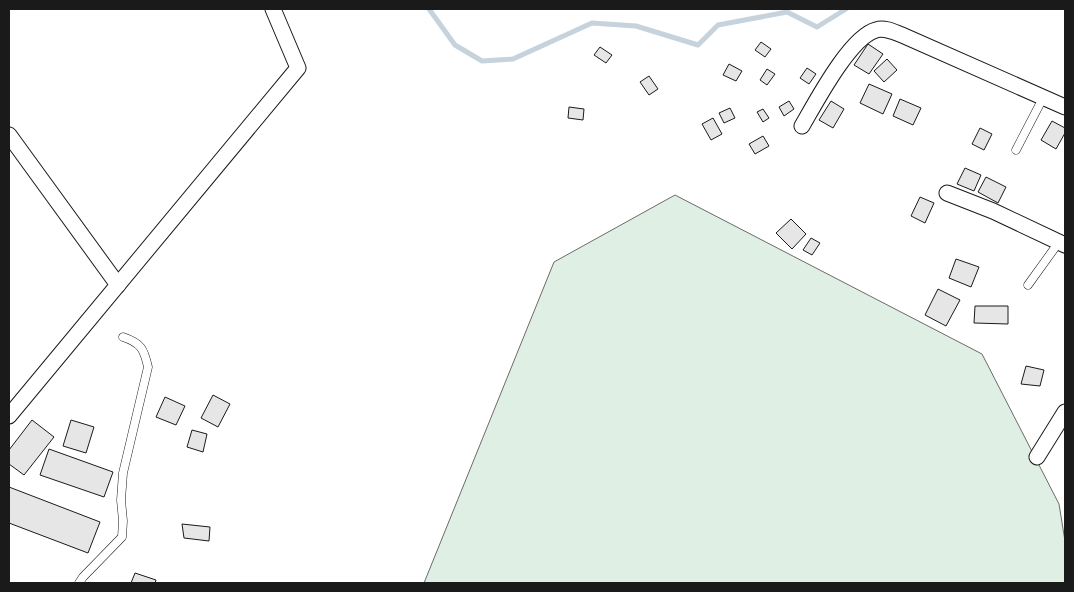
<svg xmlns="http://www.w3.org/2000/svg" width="1074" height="592" font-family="'DejaVu Sans',sans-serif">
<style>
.green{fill:#e0efe3;stroke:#6a6a6a}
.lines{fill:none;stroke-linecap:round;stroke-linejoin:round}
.stream{stroke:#c6d2dc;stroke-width:5}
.building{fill:#e6e6e6;stroke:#1a1a1a}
.service-casing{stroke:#1a1a1a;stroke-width:9}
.minor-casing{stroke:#1a1a1a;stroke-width:17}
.service{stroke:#fff;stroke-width:8}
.minor{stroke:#fff;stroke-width:15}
</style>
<rect width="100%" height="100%" fill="#fff"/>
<!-- green -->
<path class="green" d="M675 195 982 354 1059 504 1065 541V583H424L554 262Z"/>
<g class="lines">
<!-- stream -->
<path class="stream" d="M429 9 455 45 482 61 513 59 592 23 636 26 698 45 718 25 787 12 817 27 846 9"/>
</g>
<!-- building -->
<g class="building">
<path d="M761 42 771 49 765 57 755 50Z"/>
<path d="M868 44 883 54 869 74 854 65Z"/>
<path d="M600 47 612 55 606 63 594 55Z"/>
<path d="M887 59 897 70 884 82 874 71Z"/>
<path d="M729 64 742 71 736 81 723 75Z"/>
<path d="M807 68 816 74 809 84 800 78Z"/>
<path d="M767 69 775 74 767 85 760 80Z"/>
<path d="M649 76 658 89 649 95 640 82Z"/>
<path d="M869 84 892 94 883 114 860 103Z"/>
<path d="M900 99 921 108 913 125 893 116Z"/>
<path d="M789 101 794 109 784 116 779 107Z"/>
<path d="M831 101 844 109 833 128 819 120Z"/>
<path d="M569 107 584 109 583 120 568 118Z"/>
<path d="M730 108 735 118 724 123 719 113Z"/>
<path d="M763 109 769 118 763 122 757 112Z"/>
<path d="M713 118 722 134 711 140 702 124Z"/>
<path d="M1052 121 1065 128V133L1056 149 1041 140Z"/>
<path d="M980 128 992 134 984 150 972 144Z"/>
<path d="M763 136 769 146 755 154 749 144Z"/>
<path d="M965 168 981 175 974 191 957 184Z"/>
<path d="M986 177 1006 187 998 203 978 192Z"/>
<path d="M920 197 934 203 925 223 911 216Z"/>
<path d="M791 219 806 234 792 249 776 233Z"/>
<path d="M811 238 820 243 812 255 803 250Z"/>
<path d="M956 259 979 267 971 287 949 278Z"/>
<path d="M938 289 960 300 946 326 925 315Z"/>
<path d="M975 306H1008V324L974 323Z"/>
<path d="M1026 366 1044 370 1040 386 1021 384Z"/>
<path d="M213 395 230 404 218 427 201 418Z"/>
<path d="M165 397 185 406 176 425 156 417Z"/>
<path d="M32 420 54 437 24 475 9 464V450Z"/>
<path d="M71 420 94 427 86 453 63 446Z"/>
<path d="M192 430 207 434 203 452 187 447Z"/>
<path d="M49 449 113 472 104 497 40 475Z"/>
<path d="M9 487 100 522 88 553 9 523Z"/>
<path d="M182 524 210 527 209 541 184 538Z"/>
<path d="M135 573 156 580 155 583H131Z"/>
</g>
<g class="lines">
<!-- service casing -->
<g class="service-casing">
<g id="service">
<path d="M1016 150 1043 98"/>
<path d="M1028 285 1059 242"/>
<path d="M79 583 83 577 122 537 123 521 121 500 123 473 148 367C144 349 141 343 123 337"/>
</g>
</g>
<!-- minor casing -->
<g class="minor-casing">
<g id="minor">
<path d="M802 126C816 102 850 37 876 30 885 27 894 32 902 35L1065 107"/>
<path d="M9 135 118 285"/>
<path d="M947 193 993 211 1065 245"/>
<path d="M9 416 298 68 273 9"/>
<path d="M1037 457 1065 412"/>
</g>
</g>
<!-- service -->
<use href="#service" class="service"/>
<!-- minor -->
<use href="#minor" class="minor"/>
</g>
<!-- border -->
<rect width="1074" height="592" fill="none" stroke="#1a1a1a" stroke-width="20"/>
</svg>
